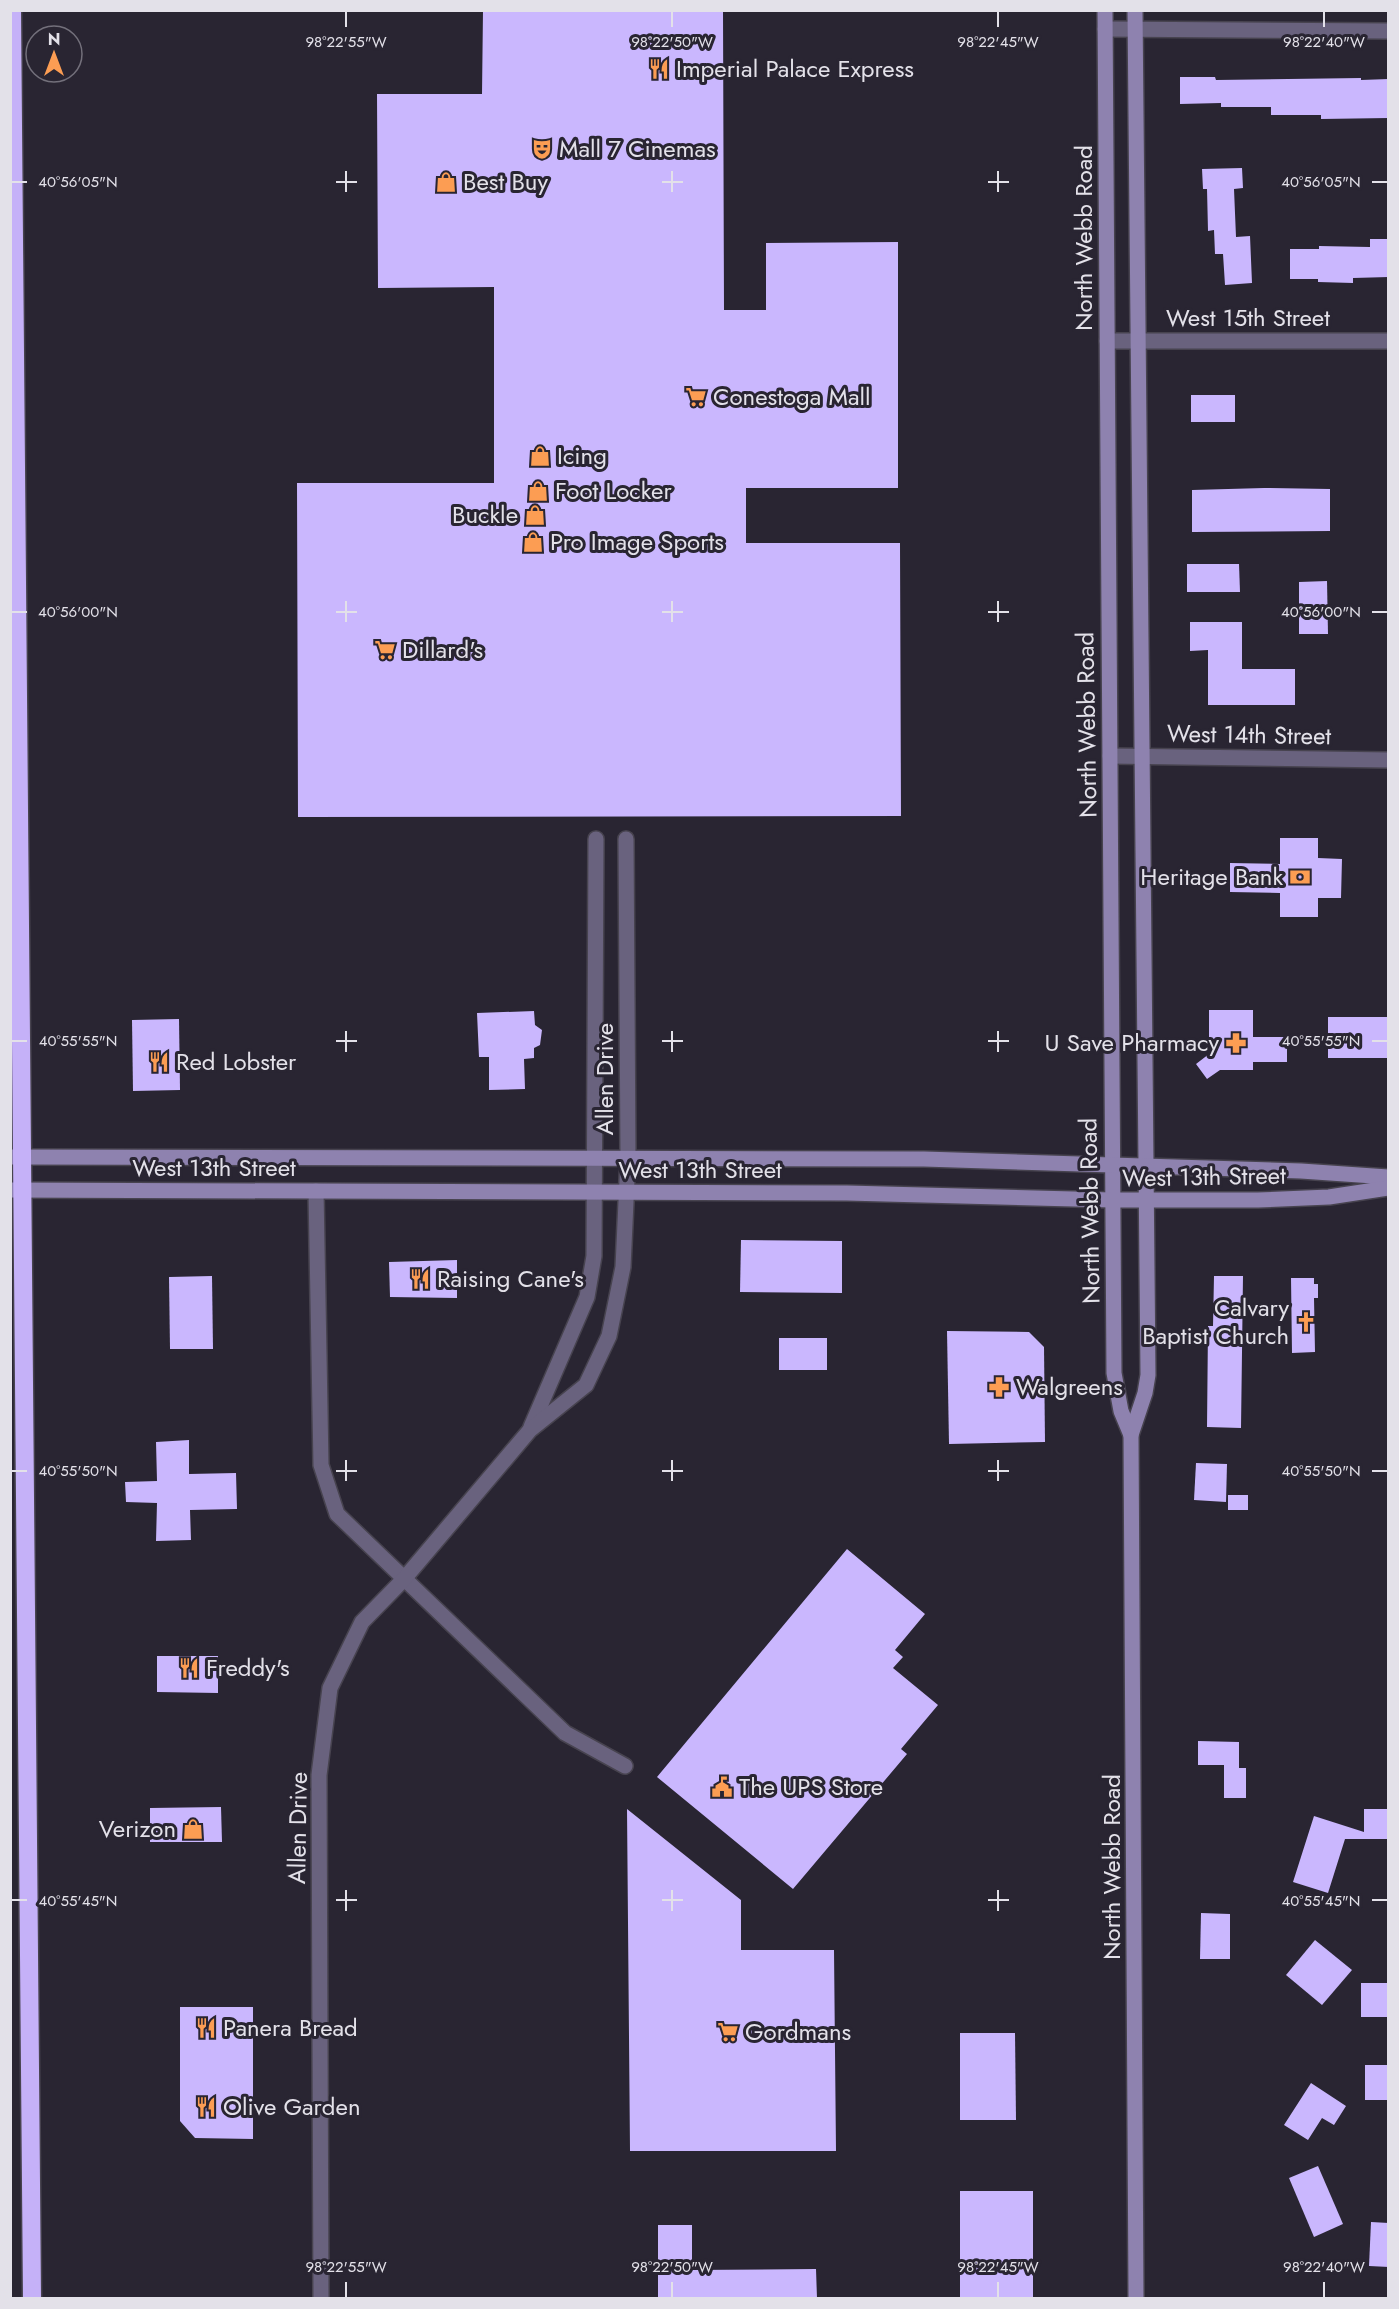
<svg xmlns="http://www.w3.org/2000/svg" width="1399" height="2309" font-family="Jost,sans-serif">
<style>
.building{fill:#cab7fe}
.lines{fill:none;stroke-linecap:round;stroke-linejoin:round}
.street-casing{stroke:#47434f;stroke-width:18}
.secondary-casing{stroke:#47434f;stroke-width:18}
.highway-casing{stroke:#47434f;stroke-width:21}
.street{stroke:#69627e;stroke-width:15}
.secondary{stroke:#8e82af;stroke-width:15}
.highway{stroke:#c5b1f8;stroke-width:18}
.ticks{fill:none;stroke:#e3e1e9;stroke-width:2}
.labels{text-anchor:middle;stroke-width:6;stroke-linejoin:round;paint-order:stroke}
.poi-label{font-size:24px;fill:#e3e1e9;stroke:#292532;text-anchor:start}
.street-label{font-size:24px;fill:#e3e1e9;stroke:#292532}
.ticks-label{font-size:15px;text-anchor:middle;fill:#e3e1e9;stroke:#292532;stroke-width:6;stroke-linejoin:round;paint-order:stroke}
</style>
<rect width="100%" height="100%" fill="#292532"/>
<!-- building -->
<g class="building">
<path d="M483 10H723L724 310H766V243L898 242V488H746V543H900L901 816 298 817 297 483H494V287L378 288 377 94H482Z"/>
<path d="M1180 77H1215L1216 80 1361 78V80L1389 79V118L1321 119V115H1271V107H1221V103L1180 104Z"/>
<path d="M1242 168 1243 188 1234 189 1236 237 1250 236 1252 283 1225 285 1223 254H1215L1214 230 1208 231 1207 189H1203L1202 169Z"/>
<path d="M1370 239H1389V277L1353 278V283L1318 282V279H1290V249H1319V246L1370 247Z"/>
<rect x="1191" y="395" width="44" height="27"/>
<path d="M1264 488 1330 489V531L1192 532V490Z"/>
<path d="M1187 564H1239L1240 592H1187Z"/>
<path d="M1327 581 1328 634H1299V582Z"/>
<path d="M1190 622H1242V669H1295V705H1208V650L1190 651Z"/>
<path d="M1280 838H1318V858L1342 859 1341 898H1318V917H1280V893L1230 892V863L1280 864Z"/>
<path d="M1209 1010H1253V1037H1287V1062H1253V1070H1220L1207 1079 1196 1064 1209 1054Z"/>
<path d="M534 1011 535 1025 542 1030 540 1045 534 1048V1058L524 1059 525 1089 489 1090V1057H479L477 1013Z"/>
<rect x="1328" y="1017" width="61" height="41"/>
<path d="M179 1019 180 1090 133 1091 132 1020Z"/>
<path d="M741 1240 842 1241V1293L740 1292Z"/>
<path d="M457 1260V1298L390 1297 389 1262Z"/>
<path d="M212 1276 213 1349H170L169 1277Z"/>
<path d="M1214 1276H1243L1241 1428 1207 1427 1208 1326H1213Z"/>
<path d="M1291 1278H1314V1284H1318V1298H1314L1315 1352 1292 1353Z"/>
<path d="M947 1331 1029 1332 1044 1347 1045 1442 949 1444Z"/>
<rect x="779" y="1338" width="48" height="32"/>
<path d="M189 1440V1474L236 1473 237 1509 190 1510 191 1540 156 1541 157 1503 126 1502 125 1482 157 1481 156 1442Z"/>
<path d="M1196 1463 1227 1464 1226 1502 1194 1500Z"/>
<rect x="1228" y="1495" width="20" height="15"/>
<path d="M847 1549 925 1614 895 1650 903 1657 893 1668 938 1705 901 1749 907 1754 793 1889 657 1777Z"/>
<path d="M157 1656H218V1693L157 1692Z"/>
<path d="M1198 1741 1239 1742V1768H1246V1798H1224V1765H1198Z"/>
<path d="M221 1807 222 1842H150V1808Z"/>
<path d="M627 1809 741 1900V1950H834L836 2151H630Z"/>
<path d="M1364 1809H1389V1839H1345L1328 1893 1293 1882 1314 1816 1364 1832Z"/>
<path d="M1201 1913 1230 1914V1959H1200Z"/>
<path d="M1315 1940 1352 1970 1322 2005 1286 1975Z"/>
<rect x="1361" y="1983" width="28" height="34"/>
<path d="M180 2007H253V2139L195 2138 180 2121Z"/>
<path d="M960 2033H1015L1016 2120H960Z"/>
<rect x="1365" y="2065" width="24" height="35"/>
<path d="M1311 2083 1346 2106 1334 2125 1322 2118 1308 2140 1284 2125Z"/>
<path d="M1318 2166 1343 2224 1314 2237 1289 2178Z"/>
<rect x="960" y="2191" width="73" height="107"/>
<path d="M1371 2222 1389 2223V2267L1369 2266Z"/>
<path d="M658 2225H692V2270L816 2269 817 2298H658Z"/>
</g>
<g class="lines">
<!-- street casing -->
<g class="street-casing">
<g id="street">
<path d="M1105 29 1388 31"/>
<path d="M1107 341H1388"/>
<path d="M1110 756 1388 760"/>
<path d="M316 1191 321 1465 337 1514 565 1733 625 1766"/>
<path d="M531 1427 587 1297 594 1256 596 839"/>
<path d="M321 2298 319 1775 330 1688 362 1622 404 1579 530 1430 586 1385 609 1336 623 1267 628 1158 626 839"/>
</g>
</g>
<!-- secondary casing -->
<g class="secondary-casing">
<g id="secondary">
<path d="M1105 10 1114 1373 1121 1411 1131 1435"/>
<path d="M1135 10 1148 1375 1145 1393 1131 1435 1136 2298"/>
<path d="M10 1157 924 1159 1301 1171 1388 1177"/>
<path d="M10 1190 847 1193 1112 1200H1258L1329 1197 1388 1188"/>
</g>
</g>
<!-- highway casing -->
<g class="highway-casing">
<path id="highway" d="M12 10 32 2298"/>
</g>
<!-- street -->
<use href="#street" class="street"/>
<!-- secondary -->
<use href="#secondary" class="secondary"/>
<!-- highway -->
<use href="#highway" class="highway"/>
</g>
<!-- ticks -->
<path class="ticks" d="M346 12V27M672 12V27M998 12V27M1324 12V27M346 171V192M672 171V192M998 171V192M12 182H27M336 182H357M662 182H683M988 182H1009M1372 182H1387M346 601V622M672 601V622M998 601V622M12 612H27M336 612H357M662 612H683M988 612H1009M1372 612H1387M346 1031V1052M672 1031V1052M998 1031V1052M12 1041H27M336 1041H357M662 1041H683M988 1041H1009M1372 1041H1387M346 1460V1481M672 1460V1481M998 1460V1481M12 1471H27M336 1471H357M662 1471H683M988 1471H1009M1372 1471H1387M346 1890V1911M672 1890V1911M998 1890V1911M12 1900H27M336 1900H357M662 1900H683M988 1900H1009M1372 1900H1387M346 2282V2297M672 2282V2297M998 2282V2297M1324 2282V2297"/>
<!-- icons -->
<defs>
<g id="restaurant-bare" transform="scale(1.62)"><path d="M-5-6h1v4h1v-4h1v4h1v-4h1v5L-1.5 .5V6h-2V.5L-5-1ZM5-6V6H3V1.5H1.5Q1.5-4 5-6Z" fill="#fc9d53" stroke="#292532" stroke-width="2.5" paint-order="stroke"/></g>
<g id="theatre-bare" transform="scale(1.62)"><path d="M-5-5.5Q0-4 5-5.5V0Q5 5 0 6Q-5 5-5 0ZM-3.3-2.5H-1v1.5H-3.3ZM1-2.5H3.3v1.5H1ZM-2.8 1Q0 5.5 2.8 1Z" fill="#fc9d53" stroke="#292532" stroke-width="2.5" paint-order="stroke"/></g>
<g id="shop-bare" transform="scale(1.62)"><path d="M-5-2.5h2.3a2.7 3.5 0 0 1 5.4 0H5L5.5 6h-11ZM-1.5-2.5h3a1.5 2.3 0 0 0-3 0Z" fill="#fc9d53" stroke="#292532" stroke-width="2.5" paint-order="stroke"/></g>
<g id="supermarket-bare" transform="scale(1.62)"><path d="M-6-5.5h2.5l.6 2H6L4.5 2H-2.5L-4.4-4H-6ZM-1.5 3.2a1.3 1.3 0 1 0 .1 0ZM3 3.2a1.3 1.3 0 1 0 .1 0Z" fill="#fc9d53" stroke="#292532" stroke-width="2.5" paint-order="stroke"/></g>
<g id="bank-bare" transform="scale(1.62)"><path d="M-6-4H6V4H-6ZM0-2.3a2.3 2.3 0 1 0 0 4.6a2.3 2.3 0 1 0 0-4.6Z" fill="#fc9d53" stroke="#292532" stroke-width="2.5" paint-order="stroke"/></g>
<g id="pharmacy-bare" transform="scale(1.62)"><path d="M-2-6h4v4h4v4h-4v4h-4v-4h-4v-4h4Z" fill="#fc9d53" stroke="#292532" stroke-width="2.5" paint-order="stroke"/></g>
<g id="church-bare" transform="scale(1.62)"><path d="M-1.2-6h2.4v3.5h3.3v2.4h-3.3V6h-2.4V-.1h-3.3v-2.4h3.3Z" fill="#fc9d53" stroke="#292532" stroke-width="2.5" paint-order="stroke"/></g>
<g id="civic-bare" transform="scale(1.62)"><path d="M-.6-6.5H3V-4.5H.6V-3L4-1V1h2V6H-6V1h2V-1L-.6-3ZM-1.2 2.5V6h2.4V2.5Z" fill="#fc9d53" stroke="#292532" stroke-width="2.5" paint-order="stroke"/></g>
</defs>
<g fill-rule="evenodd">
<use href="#restaurant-bare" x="659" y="69"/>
<use href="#theatre-bare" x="542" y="149"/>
<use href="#shop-bare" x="446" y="182"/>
<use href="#supermarket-bare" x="696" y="397"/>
<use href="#shop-bare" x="540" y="456"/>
<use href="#shop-bare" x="538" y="491"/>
<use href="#shop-bare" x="535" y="515"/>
<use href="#shop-bare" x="533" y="542"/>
<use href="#supermarket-bare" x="385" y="650"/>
<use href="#bank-bare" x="1300" y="877"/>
<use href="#pharmacy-bare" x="1236" y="1043"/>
<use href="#restaurant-bare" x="159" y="1062"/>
<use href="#restaurant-bare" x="420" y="1279"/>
<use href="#church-bare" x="1306" y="1322"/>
<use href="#pharmacy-bare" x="999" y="1387"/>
<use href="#restaurant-bare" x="189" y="1668"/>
<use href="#civic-bare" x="722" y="1787"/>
<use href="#shop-bare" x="193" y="1829"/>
<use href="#restaurant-bare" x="206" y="2028"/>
<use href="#supermarket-bare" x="728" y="2032"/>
<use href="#restaurant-bare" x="206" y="2107"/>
</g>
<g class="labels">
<!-- poi labels -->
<g class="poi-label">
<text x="676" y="77">Imperial Palace Express</text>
<text x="559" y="157">Mall 7 Cinemas</text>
<text x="463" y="190">Best Buy</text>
<text x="713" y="405">Conestoga Mall</text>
<text x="557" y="464">Icing</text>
<text x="555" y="499">Foot Locker</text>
<text x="518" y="523" text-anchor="end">Buckle</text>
<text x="550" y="550">Pro Image Sports</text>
<text x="402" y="658">Dillard's</text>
<text x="1283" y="885" text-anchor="end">Heritage Bank</text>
<text x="1219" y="1051" text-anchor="end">U Save Pharmacy</text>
<text x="176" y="1070">Red Lobster</text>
<text x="437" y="1287">Raising Cane's</text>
<text x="1289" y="1316" text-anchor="end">Calvary<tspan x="1289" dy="28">Baptist Church</tspan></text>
<text x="1016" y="1395">Walgreens</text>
<text x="206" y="1676">Freddy's</text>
<text x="739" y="1795">The UPS Store</text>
<text x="176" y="1837" text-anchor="end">Verizon</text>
<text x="223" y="2036">Panera Bread</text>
<text x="745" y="2040">Gordmans</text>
<text x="223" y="2115">Olive Garden</text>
</g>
<!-- street labels -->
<g class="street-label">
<text transform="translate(1084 238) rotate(-90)" y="8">North Webb Road</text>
<text x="1248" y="326">West 15th Street</text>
<text transform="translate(1087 725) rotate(-91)" y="8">North Webb Road</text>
<text transform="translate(1249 735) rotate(1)" y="8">West 14th Street</text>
<text transform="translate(605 1079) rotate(-90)" y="8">Allen Drive</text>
<text x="214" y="1176">West 13th Street</text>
<text x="700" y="1178">West 13th Street</text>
<text transform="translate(1204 1177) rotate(-1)" y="8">West 13th Street</text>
<text transform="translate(1090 1211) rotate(-91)" y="8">North Webb Road</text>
<text transform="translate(298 1828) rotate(-89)" y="8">Allen Drive</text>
<text transform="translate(1112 1867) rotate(-90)" y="8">North Webb Road</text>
</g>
</g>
<g class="ticks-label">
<text x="346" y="47">98°22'55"W</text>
<text x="672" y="47">98°22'50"W</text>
<text x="998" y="47">98°22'45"W</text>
<text x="1324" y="47">98°22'40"W</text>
<text x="78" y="187">40°56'05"N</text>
<text x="1321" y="187">40°56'05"N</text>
<text x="78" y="617">40°56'00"N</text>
<text x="1321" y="617">40°56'00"N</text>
<text x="78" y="1046">40°55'55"N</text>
<text x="1321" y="1046">40°55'55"N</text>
<text x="78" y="1476">40°55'50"N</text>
<text x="1321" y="1476">40°55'50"N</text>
<text x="78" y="1906">40°55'45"N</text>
<text x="1321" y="1906">40°55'45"N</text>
<text x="346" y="2272">98°22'55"W</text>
<text x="672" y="2272">98°22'50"W</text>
<text x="998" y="2272">98°22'45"W</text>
<text x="1324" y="2272">98°22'40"W</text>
</g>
<!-- border -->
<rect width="1399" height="2309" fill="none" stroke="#e3e1e9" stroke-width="24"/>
<!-- north arrow -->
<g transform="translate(54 54)"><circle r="28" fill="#292532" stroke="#73707b" stroke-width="1.5"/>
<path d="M0-4.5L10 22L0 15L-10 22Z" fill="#fc9d53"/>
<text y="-9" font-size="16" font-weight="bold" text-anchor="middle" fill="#e3e1e9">N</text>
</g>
</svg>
